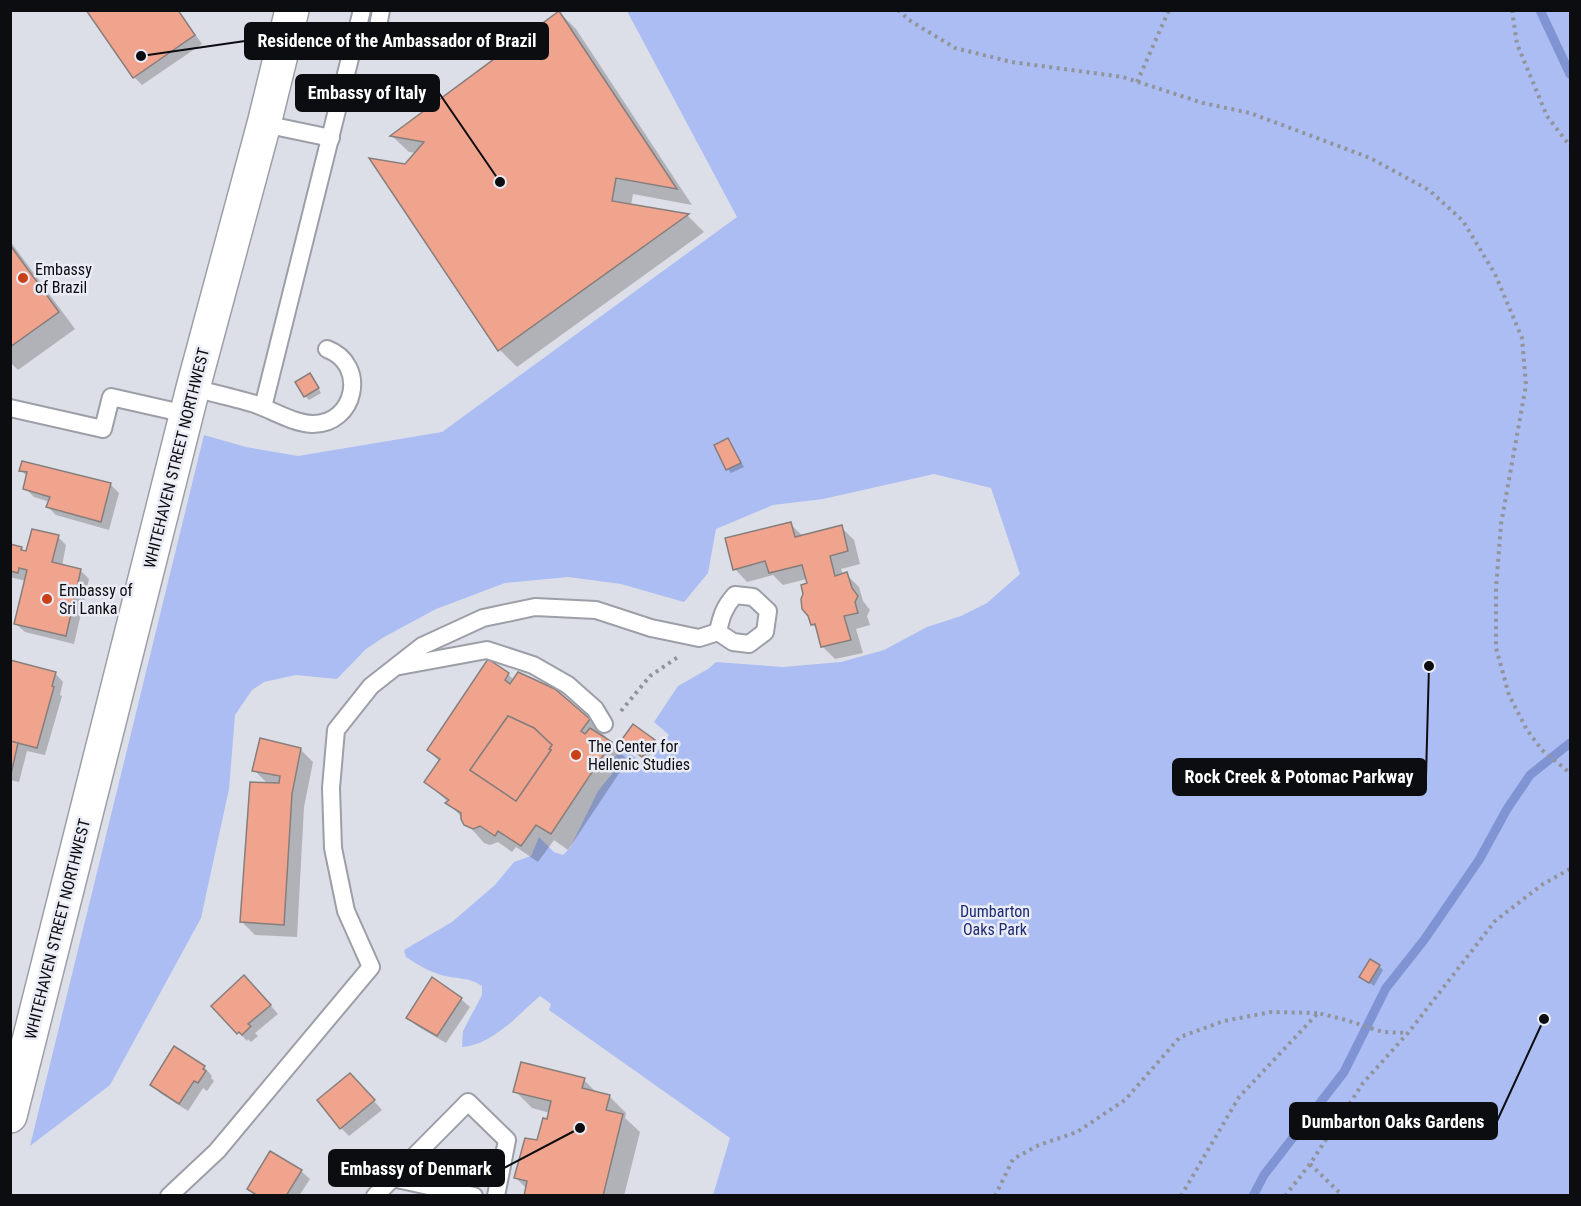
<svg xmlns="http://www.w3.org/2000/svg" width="1581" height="1206" font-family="'Roboto Condensed',sans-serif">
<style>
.green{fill:#abbdf3}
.shadow{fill:#0003}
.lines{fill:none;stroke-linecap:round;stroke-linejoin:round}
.stream{stroke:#8093d2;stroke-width:9}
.building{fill:#f0a48e;stroke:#877e7c;stroke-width:1.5;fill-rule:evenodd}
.lane-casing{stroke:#9c9fa7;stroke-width:20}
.street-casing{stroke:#9c9fa7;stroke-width:36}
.path{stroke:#92949b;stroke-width:4;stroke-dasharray:3 4.5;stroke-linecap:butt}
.lane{stroke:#fff;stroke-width:16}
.street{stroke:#fff;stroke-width:33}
.poi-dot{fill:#c94117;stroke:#e9ecf4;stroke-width:2}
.labels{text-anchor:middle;stroke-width:5;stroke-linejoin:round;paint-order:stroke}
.poi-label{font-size:16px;fill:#0c0d10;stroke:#e9ecf4;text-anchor:start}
.street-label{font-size:16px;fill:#0c0d10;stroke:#e9ecf4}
.park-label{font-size:16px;fill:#1f2b75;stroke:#e9ecf4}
.leader{fill:none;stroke:#0c0d10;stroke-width:2}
.callout-dot{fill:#0c0d10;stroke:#e9ecf4;stroke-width:2}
.callout{fill:#0c0d10;stroke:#0c0d10;stroke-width:2}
.callout-label{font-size:18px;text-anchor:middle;font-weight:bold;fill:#fff}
</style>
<rect width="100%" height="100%" fill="#dcdfe7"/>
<!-- green -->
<path class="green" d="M627 11H1570V1195H713L730 1138 549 1010 551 1004 540 996C518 1015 492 1045 462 1047L463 1031 482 995V986C469 977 456 979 441 975 428 971 417 964 406 957L404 950 452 922 495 885 514 862 531 856 539 837 554 852 563 855 570 848 598 791 612 774 615 757 623 748 647 766 669 735 654 722 678 686 708 669 716 662 783 667 841 662 884 650 927 627 961 616 987 603 1020 574 991 488 934 474 823 499 773 505 716 529 708 573 684 602 621 584 568 577 505 583 436 609 384 637 366 649 337 679 296 675 264 682 252 690 235 715 229 789 201 918 110 1085 30 1146 204 435 246 447 298 456 442 432 737 217Z"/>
<!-- shadow -->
<g class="shadow">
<path d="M87 10H178L202 44 142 85 134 77Z"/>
<path d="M559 12 576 29 692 205 633 194 631 205 688 216 704 232 517 367 500 350 372 160 405 166 416 153 409 152 392 136Z"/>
<path d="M10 241 75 329 18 370 10 362Z"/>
<path d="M313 379 321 393 309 400 305 396Z"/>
<path d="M728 440 744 467 731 473 728 469Z"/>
<path d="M21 470 110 484 119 493 109 530 56 515 48 507 50 502 34 497 25 488 28 477Z"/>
<path d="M790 524 803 536 841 527 854 540 860 564 841 569 843 575 846 574 859 587 863 601 870 610 867 616 870 625 856 629 863 653 835 659 822 646 818 630 812 624 807 579 783 585 773 575 747 582 735 569Z"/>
<path d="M58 537 66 545 62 566 80 570 89 579 74 644 25 632 16 624 26 581 10 577V546L21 548 27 554Z"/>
<path d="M10 662 55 673 63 682 60 695 62 696 45 755 27 751 19 782 10 780Z"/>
<path d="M508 674 514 680 554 691 589 720 606 737 605 739 628 760 568 850 554 840 538 862 516 847 512 852 498 842 490 845 484 843 448 802 426 782 440 762 428 750Z"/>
<path d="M633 726 658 745 646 760 626 746Z"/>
<path d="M300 749 313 762 304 807 297 937 255 935 242 922 268 784 254 770Z"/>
<path d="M1379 966 1383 970 1374 986 1361 977Z"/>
<path d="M253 985 278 1014 255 1033 258 1036 251 1042 248 1039 247 1041 213 1006Z"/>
<path d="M461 999 470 1007 446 1043 417 1026 408 1018Z"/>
<path d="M204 1067 212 1076 211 1078 214 1081 207 1091 203 1088 188 1111 160 1093 152 1084Z"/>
<path d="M584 1080 598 1094 609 1096 626 1113 625 1118 640 1132 624 1196H525L527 1189 516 1178 539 1142 550 1113 532 1108 515 1091Z"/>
<path d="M358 1083 382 1110 349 1136 341 1128Z"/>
<path d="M301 1171 310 1179 299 1196H256L249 1188Z"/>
</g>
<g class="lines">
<!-- stream -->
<g class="stream">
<path d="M1540 10 1570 74"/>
<path d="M1253 1196 1264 1175 1344 1072 1386 988 1424 940 1479 860 1507 809 1530 775 1570 743"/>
</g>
</g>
<!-- building -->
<g class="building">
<path d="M86 10H178L195 35 133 78Z"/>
<path d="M559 11 677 189 616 178 612 201 689 214 498 351 369 158 405 164 424 142 390 136Z"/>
<path d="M10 245 59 312 10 347Z"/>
<path d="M310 373 319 388 304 397 295 382Z"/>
<path d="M728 438 741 463 726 470 714 445Z"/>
<path d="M22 461 111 483 101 522 46 507 50 497 23 489 27 472 19 471Z"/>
<path d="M791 522 795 537 842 525 848 551 830 556 835 576 847 572 852 588 858 596 855 602 858 613 844 616 851 640 821 647 815 624 811 625 808 616 802 609 801 599 803 594 801 585 807 583 802 565 769 573 765 561 733 570 725 538Z"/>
<path d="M32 529 59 535 52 562 81 569 66 636 14 624 27 570 19 568 18 573 10 571V544L22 547 21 550 26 551Z"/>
<path d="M488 659 509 673 505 680 510 684 518 672 555 689 590 719 581 731 585 734 590 728 612 742 551 834 536 825 521 846 498 831 495 836 480 826 473 829 464 825 461 819V813L445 803 449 800 424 782 440 759 427 750ZM508 716 534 728 552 745 549 749 551 750 516 801 470 770Z"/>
<path d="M10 660 56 672 52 686 54 687 37 748 10 741Z"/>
<path d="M508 716 534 728 552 745 549 749 551 750 516 801 470 770Z"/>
<path d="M633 724 655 740 642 757 620 742Z"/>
<path d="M260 738 301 748 292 794 284 925 240 922 250 782 279 783 280 776 252 771Z"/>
<path d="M10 741 18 743 11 774H10Z"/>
<path d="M1370 959 1380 965 1369 983 1359 977Z"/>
<path d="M244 975 271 1005 248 1024 251 1026 242 1035 239 1032 237 1034 211 1006Z"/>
<path d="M432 977 462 998 437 1036 406 1018Z"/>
<path d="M174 1046 205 1066 203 1069 206 1071 198 1083 194 1081 179 1104 150 1085Z"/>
<path d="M521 1062 585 1078 582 1088 610 1095 606 1110 623 1114 603 1196H524L527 1181 514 1178 525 1138 537 1140 543 1118 547 1119 551 1101 513 1092Z"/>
<path d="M350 1073 375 1100 340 1129 317 1100Z"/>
<path d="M270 1151 302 1170 286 1196H258L247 1189Z"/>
</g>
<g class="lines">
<!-- lane casing -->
<g class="lane-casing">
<g id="lane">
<path d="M376 37 381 10"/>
<path d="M264 124 331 138"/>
<path d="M193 388C213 393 235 398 255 404 274 411 293 423 312 424 356 425 368 364 327 349"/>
<path d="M263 407 362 10"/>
<path d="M10 408 103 429 111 397 186 414"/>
<path d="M735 595 753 597 768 611 765 632 749 644 733 642 718 632C721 617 724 607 735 595Z"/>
<path d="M400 666 487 650 533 665 568 685 595 709 604 724"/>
<path d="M392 1178 474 1196"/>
<path d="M169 1196 217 1151 371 967 346 911 333 848 331 788 336 730 371 686 422 646 483 618 535 607 596 610 651 628 699 638 718 632"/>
<path d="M375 1196 468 1102 507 1140 496 1196"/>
</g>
</g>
<!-- street casing -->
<g class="street-casing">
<path id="street" d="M10 1116 193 388 264 124 292 10"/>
</g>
<!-- path -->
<g class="path">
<path d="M898 10 909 20 955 48 1012 62 1123 77 1203 103 1250 113 1309 135 1370 158 1429 190 1463 221 1495 274 1522 338 1526 385 1501 524 1496 589V648L1509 695 1527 730 1542 750 1570 773"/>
<path d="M1512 10 1517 44 1547 116 1570 146"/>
<path d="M1137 82 1169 10"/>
<path d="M621 711 650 676 678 657"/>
<path d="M1310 1164 1343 1196"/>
<path d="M995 1196 1013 1159 1039 1145 1077 1132 1125 1100 1180 1037 1224 1021 1271 1012 1318 1013"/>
<path d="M1181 1196 1239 1097 1318 1013 1346 1020 1383 1032 1407 1033"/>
<path d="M1285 1196 1310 1164 1363 1083 1408 1033 1495 921 1543 884 1570 869"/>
</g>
<!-- lane -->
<use href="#lane" class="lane"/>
<!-- street -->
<use href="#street" class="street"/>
</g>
<!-- markers -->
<g class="poi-dot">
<circle cx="23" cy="278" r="6"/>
<circle cx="47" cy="599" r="6"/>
<circle cx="576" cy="755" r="6"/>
</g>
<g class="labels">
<!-- poi labels -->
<g class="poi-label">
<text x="35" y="275">Embassy<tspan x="35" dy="18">of Brazil</tspan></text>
<text x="59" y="596">Embassy of<tspan x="59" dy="18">Sri Lanka</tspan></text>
<text x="588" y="752">The Center for<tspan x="588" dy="18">Hellenic Studies</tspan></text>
</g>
<!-- street labels -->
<g class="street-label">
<text transform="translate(176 458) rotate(-76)" y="6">WHITEHAVEN STREET NORTHWEST</text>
<text transform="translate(57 929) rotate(-76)" y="6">WHITEHAVEN STREET NORTHWEST</text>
</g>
<!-- park labels -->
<g class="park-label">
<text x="995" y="917">Dumbarton<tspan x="995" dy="18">Oaks Park</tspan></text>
</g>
</g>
<!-- callouts -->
<path class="leader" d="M141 56L245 41M500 182L439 93M1429 666L1426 777M1544 1019L1497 1121M580 1128L504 1168"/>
<g class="callout-dot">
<circle cx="141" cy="56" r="6"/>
<circle cx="500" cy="182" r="6"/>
<circle cx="1429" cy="666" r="6"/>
<circle cx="1544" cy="1019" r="6"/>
<circle cx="580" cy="1128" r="6"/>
</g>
<g class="callout">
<rect x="245" y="23" width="303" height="36" rx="6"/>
<rect x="296" y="75" width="143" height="36" rx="6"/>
<rect x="1173" y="759" width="253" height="36" rx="6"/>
<rect x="1290" y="1103" width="207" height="36" rx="6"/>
<rect x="329" y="1150" width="175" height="36" rx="6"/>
</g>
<g class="callout-label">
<text x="397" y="47">Residence of the Ambassador of Brazil</text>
<text x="367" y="99">Embassy of Italy</text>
<text x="1299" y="783">Rock Creek &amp; Potomac Parkway</text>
<text x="1393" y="1128">Dumbarton Oaks Gardens</text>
<text x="416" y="1175">Embassy of Denmark</text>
</g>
<!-- border -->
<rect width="1581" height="1206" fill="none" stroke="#0c0d10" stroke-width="24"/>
</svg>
